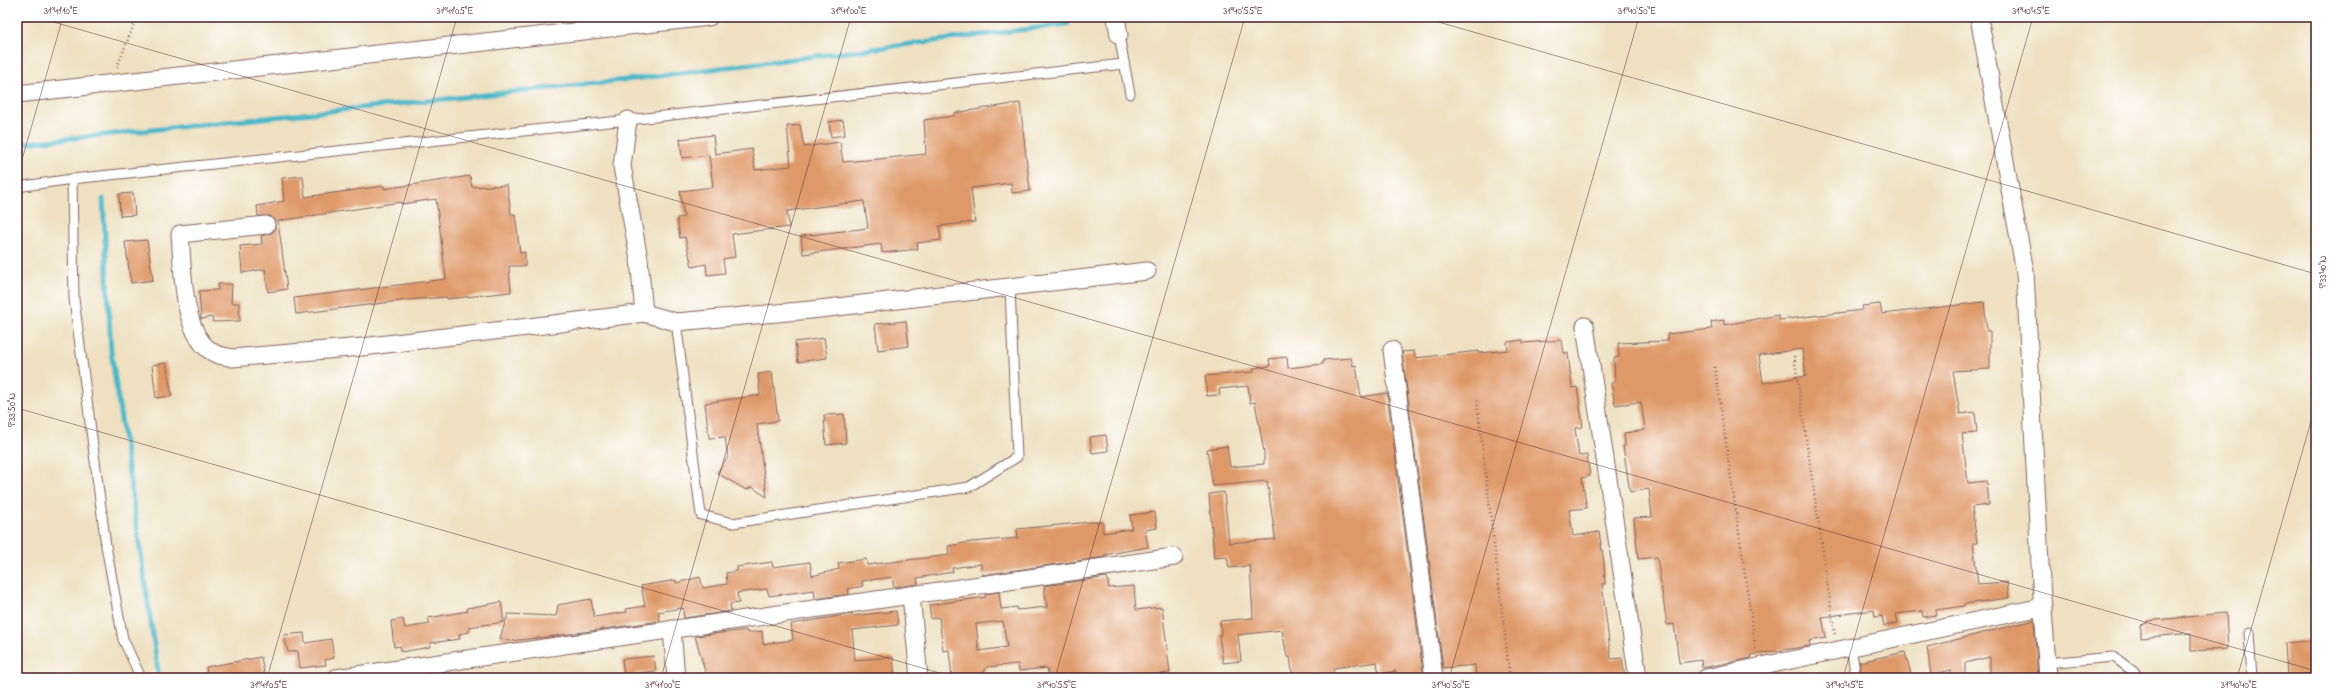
<svg xmlns="http://www.w3.org/2000/svg" width="2333" height="695" font-family="'Indie Flower',sans-serif">
<style>
.lines{fill:none;stroke-linecap:round;stroke-linejoin:round}
.stream{stroke:#4cb8c8;stroke-width:5}
.building{fill:#df9968;fill-rule:evenodd}
.lane-casing{stroke:#83635f;stroke-width:11}
.street-casing{stroke:#83635f;stroke-width:19}
.path{stroke:#83635f;stroke-width:2.5;stroke-dasharray:1 3;stroke-linecap:butt}
.lane{stroke:#fff;stroke-width:9}
.street{stroke:#fff;stroke-width:17}
.ticks{fill:none;stroke:#4a1f2b;stroke-width:1;stroke-opacity:0.45}
.neatline{fill:none;stroke:#4a1f2b;stroke-width:1.5}
.ticks-label{font-size:10px;text-anchor:middle;fill:#4a1f2b}
</style>
<rect width="100%" height="100%" fill="#fff"/>
<filter id="ink" filterUnits="userSpaceOnUse"><feTurbulence type="fractalNoise" baseFrequency=".025" numOctaves="2"/><feDisplacementMap in="SourceGraphic" scale="8" xChannelSelector="R" yChannelSelector="G"/><feConvolveMatrix kernelMatrix="1 2 1 2 8 2 1 2 1" color-interpolation-filters="sRGB"/></filter>
<filter id="wash" filterUnits="userSpaceOnUse"><feTurbulence type="fractalNoise" baseFrequency=".012" numOctaves="4" result="noise"/><feDisplacementMap in="SourceGraphic" scale="16" xChannelSelector="R" yChannelSelector="G"/><feGaussianBlur stdDeviation="0.9" result="paint"/><feColorMatrix in="noise" values="0 0 0 0 0 0 0 0 0 0 0 0 0 0 0 0 0 1.4 0 .05"/><feComposite in="paint" operator="in"/></filter>
<g filter="url(#wash)">
<rect width="100%" height="100%" fill="#eee0c0"/>
<g class="lines">
<!-- stream -->
<g class="stream">
<path d="M17 144 634 79 1068 24"/>
<path d="M103 199 111 351 159 678"/>
</g>
</g>
<g id="blocks">
<!-- building -->
<g class="building">
<path d="M1020 103 1030 191 1012 193 1011 183 971 188 975 222 939 226 941 240 917 243 918 249 882 253 881 244 803 254 801 236 868 228 864 201 787 211 789 227 732 234 735 257 723 259 725 273 707 275 706 264 692 267 685 237 680 238 677 218 684 217 680 191 713 187 709 155 682 158 680 139 713 135 715 154 752 149 755 170 791 166 787 126 800 125 804 147 840 142 843 162 879 159 926 154 924 120 954 116V113Z"/>
<path d="M843 120 845 135 831 137 829 122Z"/>
<path d="M303 176 305 197 384 186V189L470 176 472 187 507 185 511 214H515L520 253 525 252V266H509L511 292 447 299V297L407 300 296 314 294 298 446 279 436 199 401 204V202L278 221 287 289 268 292 265 269 242 273 240 246 262 244 261 236 272 233 275 229 274 219 270 216H258L257 206 284 201 282 178Z"/>
<path d="M133 193 135 215 120 216 119 194Z"/>
<path d="M147 240 153 280 131 283 125 242Z"/>
<path d="M218 284H232L231 303H239L240 321 213 322 212 317 201 319 199 291 218 290Z"/>
<path d="M1984 302 1987 331H1990V369L1953 371 1960 414 1975 412 1977 433 1962 434 1968 483 1987 481 1989 505 1972 507 1977 543H1973L1978 584 2007 582 2009 598 1964 604V606L1936 610V615L1923 617 1922 611 1896 614 1898 623 1884 626 1882 616 1875 617 1874 610 1822 617 1826 638 1809 641 1810 646 1750 655 1751 658 1702 668 1701 660 1679 663 1674 624 1667 625 1657 557 1638 559 1634 518 1652 517 1649 489 1630 492 1623 446H1625L1624 433 1645 430 1641 402 1615 405 1611 383 1615 382 1614 358 1619 357 1618 343 1668 341 1667 334 1712 329 1711 322 1724 320V325L1778 315 1779 320 1863 310 1862 306 1880 304 1882 314ZM1802 349 1806 376 1763 383 1759 355Z"/>
<path d="M906 321 909 346 878 350 875 324Z"/>
<path d="M824 338 827 358 798 362 795 342Z"/>
<path d="M1523 340V343L1562 340 1564 353H1568L1572 388 1577 387 1583 427 1575 428 1579 456 1587 455 1590 476 1582 478 1587 508 1569 510 1573 536 1599 532 1604 562 1605 584H1602L1611 659 1622 658 1625 678H1476L1475 665 1443 668 1402 352 1414 351 1415 358 1479 351V353L1508 350 1507 342Z"/>
<path d="M1287 357 1288 368 1323 364V360L1351 358 1353 366 1356 365 1361 397 1387 393 1423 673H1420L1421 678H1397L1396 671 1379 674 1377 662 1333 668 1334 678H1293L1290 657H1287L1282 630 1238 635 1241 661 1223 663 1219 635H1221L1220 621 1253 618 1250 566 1229 568 1227 557 1214 558 1209 494 1224 492 1229 543 1275 539V536L1267 481 1213 486 1207 449 1227 446 1230 467 1264 464V452L1255 402 1250 403 1248 386 1219 389 1220 395 1207 396 1205 376 1254 372 1253 368 1270 366 1269 359Z"/>
<path d="M166 363 172 396 156 398 152 365Z"/>
<path d="M772 372 778 421 757 424 767 497 752 487 746 490 717 473 728 457 725 437 709 438 705 403 760 395 758 374Z"/>
<path d="M844 414 846 443 826 445 824 415Z"/>
<path d="M1106 435 1108 451 1092 453 1090 437Z"/>
<path d="M1155 512 1157 528 1145 530 1148 547 1104 555 1105 557 982 575 981 564 952 568 953 572 917 578 918 584 894 587 892 577 862 581 863 586 848 589 849 594 815 599 814 590 769 596 767 589 737 593 739 603 730 604 731 611 684 618 683 608 658 612 660 621 548 637 508 641 500 638 508 614 556 616 558 605 591 599 594 617 627 612 626 609 645 606 641 586 676 580V583L700 577 703 588 727 584 726 573 737 571V567L772 562 773 567 810 562 812 576 839 569 838 563 866 559 867 565 949 555 948 546 971 542 1018 538 1017 529 1091 522H1103V533L1132 529 1130 515Z"/>
<path d="M1107 577 1109 588 1134 586 1136 610 1162 607 1170 673 1118 678H1049L1047 668 1019 671 1018 664 987 667 980 678H952L949 650 943 651 939 617 931 619 929 605 986 597 985 594 999 592 1001 609 1017 607V610L1047 607 1044 586ZM1003 621 1007 647 979 651 976 624Z"/>
<path d="M501 602 504 622 469 627V632L459 634 460 639 430 643V647L401 652 400 646 394 647 391 621 403 619 405 628 430 624 428 618 468 611 467 608Z"/>
<path d="M896 611 898 625 852 630 855 660 893 657 895 676 862 678V675L833 678H707L695 636 746 630 747 633 762 631 763 644 793 640 791 624 852 614V616Z"/>
<path d="M2226 613 2228 649 2191 651V633L2141 638V625L2147 623V621Z"/>
<path d="M2034 620 2038 678H1990V657L1965 663V678H1951V670L1931 675 1927 647Z"/>
<path d="M304 633 305 643 331 639 334 658 325 660 326 665 300 668 298 651 288 652 284 635Z"/>
<path d="M2316 640V678H2287L2285 643Z"/>
<path d="M1905 652 1912 678H1863L1859 662Z"/>
<path d="M654 656 656 671 636 673V678H624L622 659Z"/>
<path d="M261 657 265 678H245V673L207 676 206 667Z"/>
</g>
</g>
</g>
<g filter="url(#ink)">
<use href="#blocks" fill-opacity="0" stroke="#83635f" stroke-width="1"/>
<g class="lines">
<!-- lane casing -->
<g class="lane-casing">
<g id="lane">
<path d="M1119 35 1130 94"/>
<path d="M72 179 74 299 106 546 123 639 141 678"/>
<path d="M17 187 72 179 628 120 1123 64"/>
<path d="M676 322 701 515 733 523 969 487 1017 457 1010 287"/>
<path d="M2249 633 2252 678"/>
<path d="M1851 647 1856 678"/>
<path d="M2046 663 2114 657 2142 678"/>
</g>
</g>
<!-- street casing -->
<g class="street-casing">
<g id="street">
<path d="M1116 17 1119 35"/>
<path d="M1979 17 2025 272 2041 583 2048 678"/>
<path d="M17 94 709 17"/>
<path d="M628 120 622 166 639 259 644 313"/>
<path d="M266 225 180 234C183 266 181 336 214 353 219 356 226 356 232 358L362 347 644 313 676 322 811 310 1147 271"/>
<path d="M1585 326 1638 678"/>
<path d="M1392 350 1434 678"/>
<path d="M911 595 919 678"/>
<path d="M672 629 676 678"/>
<path d="M336 678 1174 557"/>
<path d="M1706 678 2042 607"/>
</g>
</g>
<!-- path -->
<g class="path">
<path d="M117 67 137 17"/>
<path d="M1794 356 1835 635"/>
<path d="M1715 367 1756 651"/>
<path d="M1477 401 1510 678"/>
</g>
<!-- lane -->
<use href="#lane" class="lane"/>
<!-- street -->
<use href="#street" class="street"/>
</g>
</g>
<!-- ticks -->
<path class="ticks" d="M36 17 2316 671M1421 17 2316 274M17 177 63 17M17 408 957 678M267 678 457 17M661 678 851 17M1055 678 1245 17M1449 678 1639 17M1843 678 2033 17M2237 678 2316 404"/>
<!-- margin -->
<rect width="2333" height="695" fill="none" stroke="#fff" stroke-width="44"/>
<rect x="22" y="22" width="2289" height="651" class="neatline"/>
<g class="ticks-label">
<text x="61" y="14">31°41'10"E</text>
<text x="455" y="14">31°41'05"E</text>
<text x="849" y="14">31°41'00"E</text>
<text x="1243" y="14">31°40'55"E</text>
<text x="1637" y="14">31°40'50"E</text>
<text x="2031" y="14">31°40'45"E</text>
<text transform="translate(2322 272) rotate(-90)" y="4">9°33'40"N</text>
<text transform="translate(11 410) rotate(-90)" y="4">9°33'50"N</text>
<text x="269" y="688">31°41'05"E</text>
<text x="663" y="688">31°41'00"E</text>
<text x="1057" y="688">31°40'55"E</text>
<text x="1451" y="688">31°40'50"E</text>
<text x="1845" y="688">31°40'45"E</text>
<text x="2239" y="688">31°40'40"E</text>
</g>
</svg>
